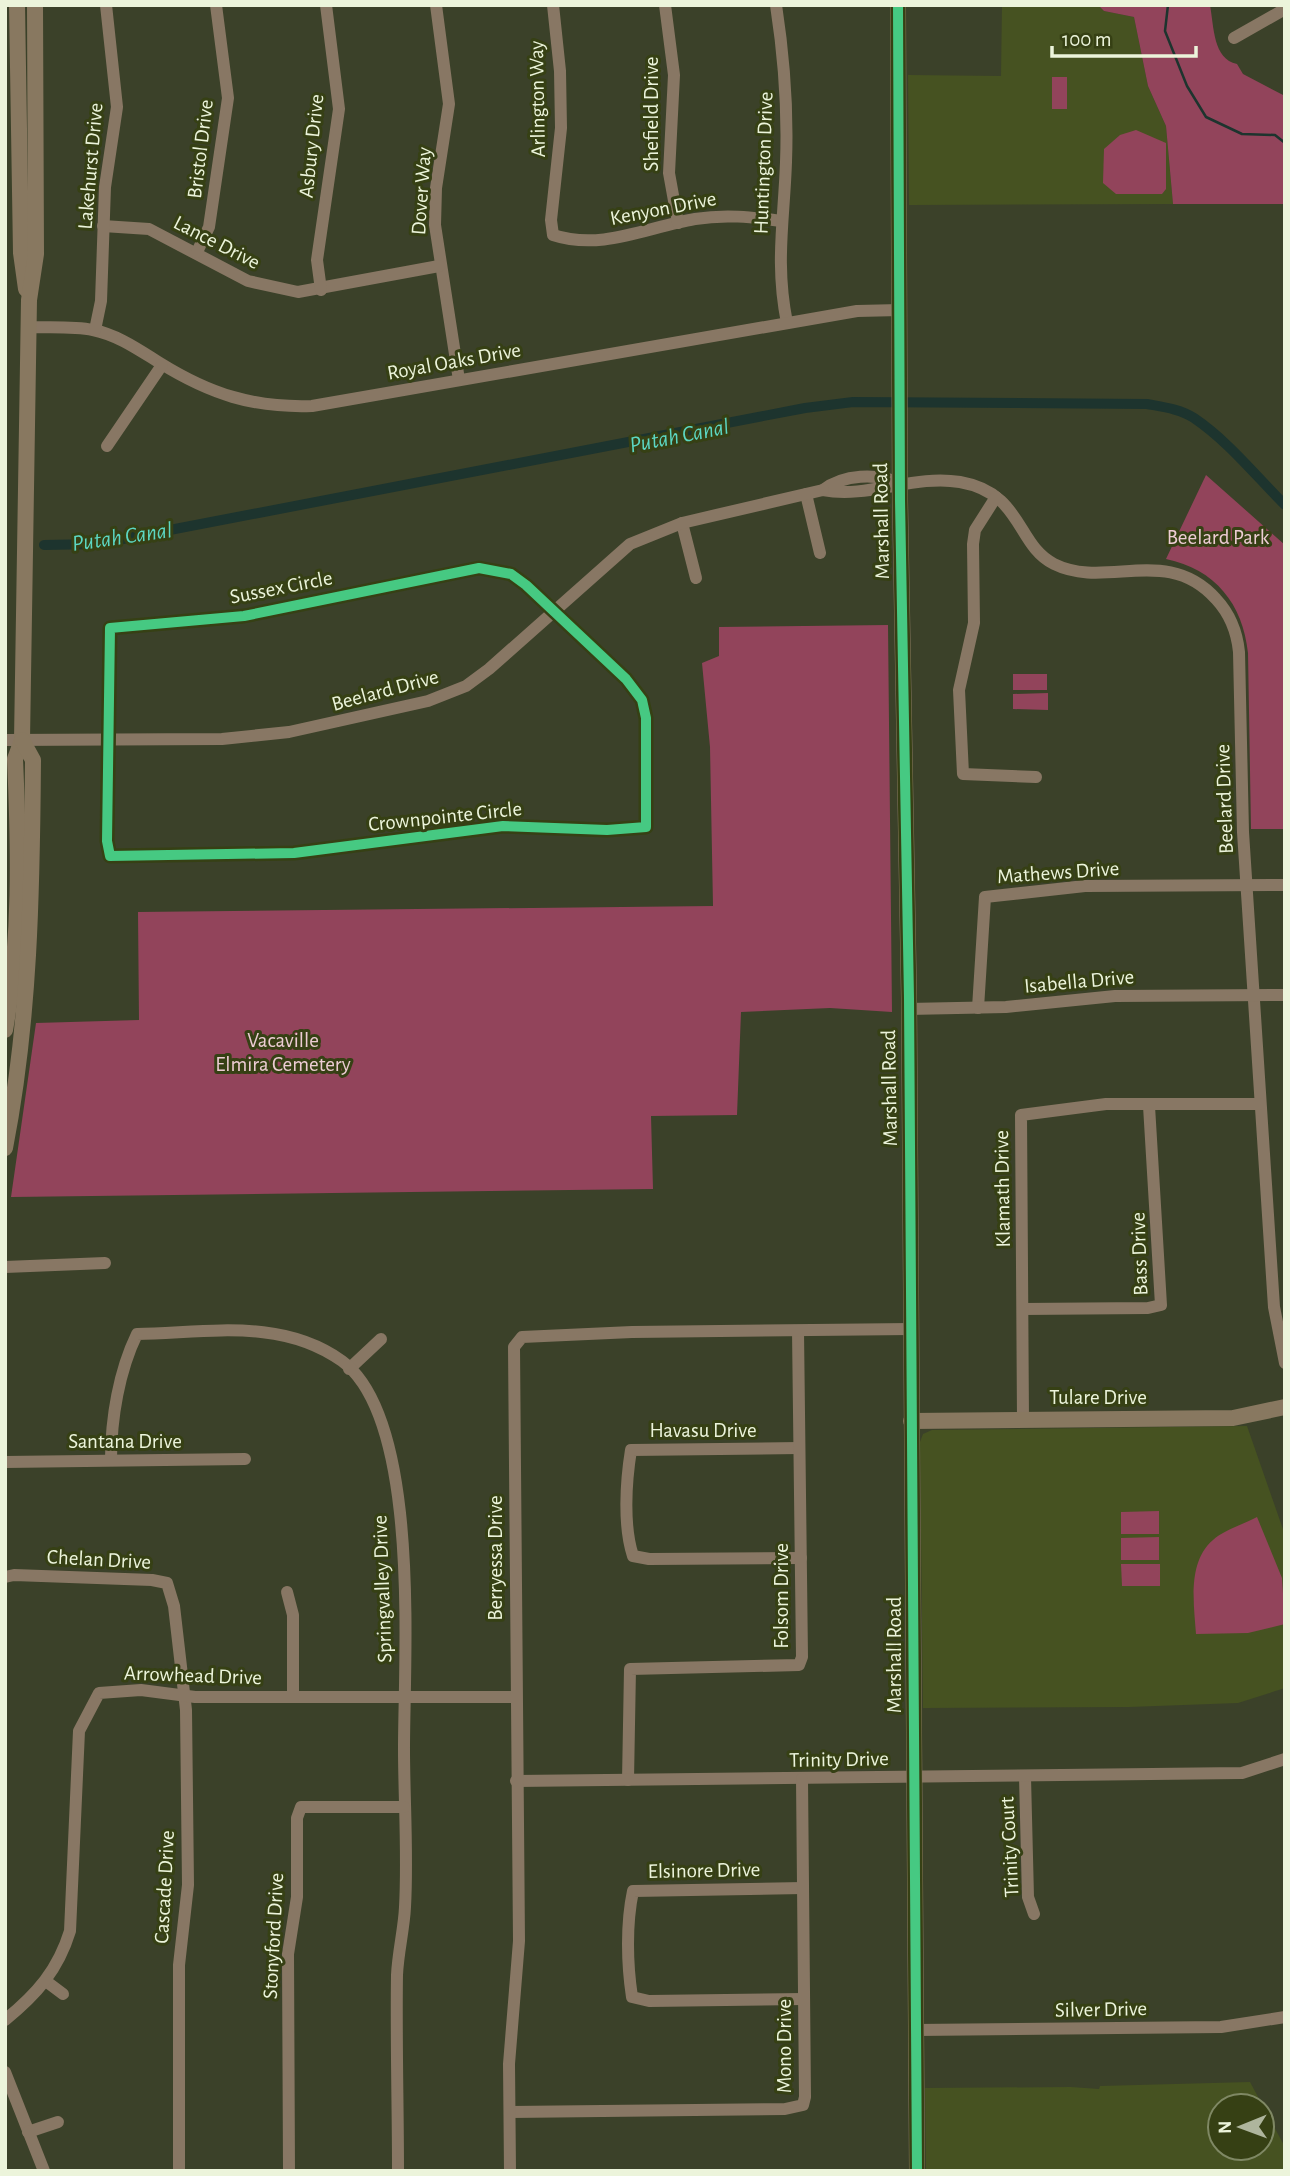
<svg xmlns="http://www.w3.org/2000/svg" width="1290" height="2176" font-family="'Alegreya Sans',sans-serif">
<style>
.built{fill:#465221;fill-rule:evenodd}
.green{fill:#92445b}
.lines{fill:none;stroke-linecap:round;stroke-linejoin:round}
.stream{stroke:#1d342e;stroke-width:2.5}
.canal{stroke:#1d342e;stroke-width:10}
.street{stroke:#887764;stroke-width:12}
.secondary{stroke:#887860;stroke-width:16}
.cycleway-casing{stroke:#364014;stroke-width:15}
.cycleway{stroke:#46c982;stroke-width:10}
.labels{text-anchor:middle;stroke-width:6;stroke-linejoin:round;paint-order:stroke}
.street-label{font-size:21px;fill:#ecf4db;stroke:#364014}
.park-label{font-size:21px;fill:#edccd4;stroke:#364014}
.water-label{font-size:23px;font-style:italic;fill:#5cd7c3;stroke:#364014}
</style>
<rect width="100%" height="100%" fill="#3b4129"/>
<!-- built -->
<g class="built">
<path d="M1002 5H1098L1104 11 1134 17 1148 86 1166 126 1173 204 909 205 908 75 1001 76Z"/>
<path d="M1247 1426 1285 1535V1688L1238 1703 1129 1707 923 1708 920 1442 923 1434 932 1430Z"/>
<path d="M1250 2082 1285 2147V2171H926L925 2088 1071 2087 1099 2089 1100 2086ZM1220 2106H1262V2148H1220Z"/>
</g>
<!-- green -->
<g class="green">
<path d="M1098 5H1210C1214 27 1213 59 1237 64L1243 74 1285 96V204H1173L1166 126 1148 86 1134 17 1104 11Z"/>
<rect x="1052" y="77" width="15" height="32"/>
<path d="M1136 130 1166 143V189L1162 194H1116L1103 183 1104 149 1120 135Z"/>
<path d="M1206 475 1285 545V829H1251L1248 653C1243 604 1215 569 1166 559Z"/>
<path d="M888 625 892 1012 830 1008 741 1012 737 1115 651 1116 653 1189 11 1197 36 1023 139 1020 138 912 713 906 710 747 702 663 719 656V627Z"/>
<rect x="1013" y="674" width="34" height="16"/>
<path d="M1048 693V710L1013 709V694Z"/>
<path d="M1159 1511V1534H1121V1512Z"/>
<path d="M1257 1517 1282 1578 1285 1624 1248 1633 1196 1634C1194 1605 1187 1562 1213 1540 1224 1530 1244 1524 1257 1517Z"/>
<path d="M1159 1537V1560H1121V1538Z"/>
<path d="M1121 1564H1160V1586H1122Z"/>
</g>
<g class="lines">
<!-- stream -->
<path class="stream" d="M1168 5 1165 31 1187 86 1206 117 1242 134 1275 135 1285 143"/>
<!-- canal -->
<path class="canal" d="M44 545 97 544 805 408 853 402 1147 404C1163 407 1180 409 1194 418 1228 441 1256 476 1285 505"/>
<!-- street -->
<g class="street">
<path d="M436 5 449 104 436 188 435 225 459 380"/>
<path d="M553 5 560 71 561 128 551 220 553 235C602 251 647 227 695 219 725 214 751 217 781 221"/>
<path d="M665 5 674 75 669 173 678 223"/>
<path d="M776 5C784 57 788 109 786 162 784 221 775 263 787 323"/>
<path d="M1234 38 1285 9"/>
<path d="M103 226 149 229 248 281 298 292 439 266"/>
<path d="M197 252 209 227 228 98 216 5"/>
<path d="M321 290 317 260 339 109 326 5"/>
<path d="M29 327C50 328 73 326 93 330 118 335 139 350 160 363 210 394 253 408 312 406L857 311 900 310"/>
<path d="M95 330 101 301 105 187 117 107 106 5"/>
<path d="M107 446 162 365"/>
<path d="M900 483C876 473 844 474 823 490 868 499 914 474 960 482 1023 493 1016 545 1054 564 1106 590 1167 544 1216 599 1230 614 1237 632 1239 652L1243 832 1274 1307 1285 1363"/>
<path d="M806 494 820 553"/>
<path d="M996 497 975 530 973 544 974 623 959 690 963 774 1036 777"/>
<path d="M682 523 696 578"/>
<path d="M479 568 511 574 526 585 626 679 642 700 646 718V827L607 830 503 826 294 853 110 856 107 841 110 628 244 616Z"/>
<path d="M5 740 222 739 289 732 428 701 466 686 489 669 630 544 682 523 823 490"/>
<path d="M978 1008 985 897 1085 886 1285 885"/>
<path d="M908 1009 1006 1007 1115 996 1285 995"/>
<path d="M5 1267 105 1263"/>
<path d="M1023 1309 1148 1308 1161 1305 1149 1106"/>
<path d="M349 1369 381 1339"/>
<path d="M1023 1419 1021 1115 1106 1104H1260"/>
<path d="M799 1448 631 1450C626 1481 623 1526 633 1556L649 1559 801 1558"/>
<path d="M111 1460C111 1418 119 1371 137 1334 206 1333 281 1317 342 1361 421 1419 404 1657 404 1748 404 1800 408 1854 405 1907 404 1929 398 1952 397 1975 396 2040 398 2106 398 2171"/>
<path d="M5 1462 245 1459"/>
<path d="M5 1577 14 1575 152 1580 167 1583 174 1606 186 1710 188 1885 179 1965V2171"/>
<path d="M287 1592 293 1615V1696"/>
<path d="M1025 1777 1028 1897 1034 1914"/>
<path d="M628 1780 630 1669 799 1665 802 1657 798 1331"/>
<path d="M516 1781 1242 1773 1285 1759"/>
<path d="M803 1888 633 1891C626 1924 627 1964 632 1997L649 2001 804 1999"/>
<path d="M47 1982 63 1994"/>
<path d="M5 2020C37 1994 58 1970 70 1931L79 1731 99 1693 141 1690 195 1697H515"/>
<path d="M916 2030 1221 2027 1285 2017"/>
<path d="M5 2072 44 2171"/>
<path d="M510 2112 785 2109 803 2105 805 2097 802 1779"/>
<path d="M28 2132 58 2122"/>
<path d="M289 2171 288 1954 297 1897V1818L301 1807H404"/>
<path d="M510 2171 509 2064 519 1941 514 1347 522 1337 632 1332 911 1329"/>
</g>
<!-- secondary -->
<g class="secondary">
<path d="M17 5 21 253 26 289"/>
<path d="M898 5 900 500 909 998 917 2171"/>
<path d="M5 1030C21 941 19 849 15 759L22 740 29 300 36 254 35 5"/>
<path d="M5 1148C30 1020 32 891 33 760L22 740"/>
<path d="M911 1421 1233 1418 1285 1407"/>
</g>
<!-- cycleway casing -->
<g class="cycleway-casing">
<g id="cycleway">
<path d="M898 5 900 500 909 998 917 2171"/>
<path d="M479 568 511 574 526 585 626 679 642 700 646 718V827L607 830 503 826 294 853 110 856 107 841 110 628 244 616Z"/>
</g>
</g>
<!-- cycleway -->
<use href="#cycleway" class="cycleway"/>
</g>
<g class="labels">
<!-- street labels -->
<g class="street-label">
<text transform="translate(537 99) rotate(-91)" y="7">Arlington Way</text>
<text transform="translate(651 114) rotate(-90)" y="7">Shefield Drive</text>
<text transform="translate(311 146) rotate(-84)" y="7">Asbury Drive</text>
<text transform="translate(200 149) rotate(-83)" y="7">Bristol Drive</text>
<text transform="translate(763 163) rotate(-88)" y="7">Huntington Drive</text>
<text transform="translate(90 166) rotate(-85)" y="7">Lakehurst Drive</text>
<text transform="translate(421 191) rotate(-86)" y="7">Dover Way</text>
<text transform="translate(663 208) rotate(-11)" y="7">Kenyon Drive</text>
<text transform="translate(217 242) rotate(27)" y="7">Lance Drive</text>
<text transform="translate(454 361) rotate(-10)" y="7">Royal Oaks Drive</text>
<text transform="translate(881 521) rotate(-91)" y="7">Marshall Road</text>
<text transform="translate(281 587) rotate(-11)" y="7">Sussex Circle</text>
<text transform="translate(385 690) rotate(-15)" y="7">Beelard Drive</text>
<text transform="translate(1224 799) rotate(-92)" y="7">Beelard Drive</text>
<text transform="translate(445 816) rotate(-6)" y="7">Crownpointe Circle</text>
<text transform="translate(1058 872) rotate(-4)" y="7">Mathews Drive</text>
<text transform="translate(1079 981) rotate(-5)" y="7">Isabella Drive</text>
<text transform="translate(889 1088) rotate(-91)" y="7">Marshall Road</text>
<text transform="translate(1002 1189) rotate(-91)" y="7">Klamath Drive</text>
<text transform="translate(1139 1254) rotate(-92)" y="7">Bass Drive</text>
<text x="1098" y="1404">Tulare Drive</text>
<text x="703" y="1437">Havasu Drive</text>
<text x="125" y="1448">Santana Drive</text>
<text transform="translate(495 1558) rotate(-90)" y="7">Berryessa Drive</text>
<text transform="translate(99 1559) rotate(3)" y="7">Chelan Drive</text>
<text transform="translate(382 1589) rotate(-92)" y="7">Springvalley Drive</text>
<text transform="translate(781 1596) rotate(-90)" y="7">Folsom Drive</text>
<text transform="translate(894 1655) rotate(-90)" y="7">Marshall Road</text>
<text transform="translate(193 1675) rotate(2)" y="7">Arrowhead Drive</text>
<text transform="translate(839 1759) rotate(-1)" y="7">Trinity Drive</text>
<text transform="translate(1009 1847) rotate(-93)" y="7">Trinity Court</text>
<text transform="translate(704 1870) rotate(-1)" y="7">Elsinore Drive</text>
<text transform="translate(164 1887) rotate(-87)" y="7">Cascade Drive</text>
<text transform="translate(273 1936) rotate(-87)" y="7">Stonyford Drive</text>
<text transform="translate(1101 2009) rotate(-1)" y="7">Silver Drive</text>
<text transform="translate(784 2046) rotate(-90)" y="7">Mono Drive</text>
</g>
<!-- park labels -->
<g class="park-label">
<text x="1218" y="544">Beelard Park</text>
<text x="283" y="1047">Vacaville<tspan x="283" dy="24">Elmira Cemetery</tspan></text>
</g>
<!-- water labels -->
<g class="water-label">
<text transform="translate(679 435) rotate(-11)" y="8">Putah Canal</text>
<text transform="translate(122 536) rotate(-8)" y="8">Putah Canal</text>
</g>
</g>
<!-- border -->
<rect width="1290" height="2176" fill="none" stroke="#ecf4db" stroke-width="14"/>
<!-- north arrow -->
<g transform="translate(1241 2127) rotate(269)"><circle r="33" fill="#364014" stroke="#7f8864" stroke-width="2"/>
<path d="M0-5L12 26L0 18L-12 26Z" fill="#aeb59d"/>
<text y="-10" font-size="19" font-weight="bold" text-anchor="middle" fill="#ecf4db">N</text>
</g>
<!-- scale -->
<path d="M1052 46v10h144v-10" fill="none" stroke="#ecf4db" stroke-width="3.5"/>
<text x="1062" y="46" font-size="21" fill="#ecf4db" stroke="#364014" stroke-width="5" paint-order="stroke">100 m</text>
</svg>
